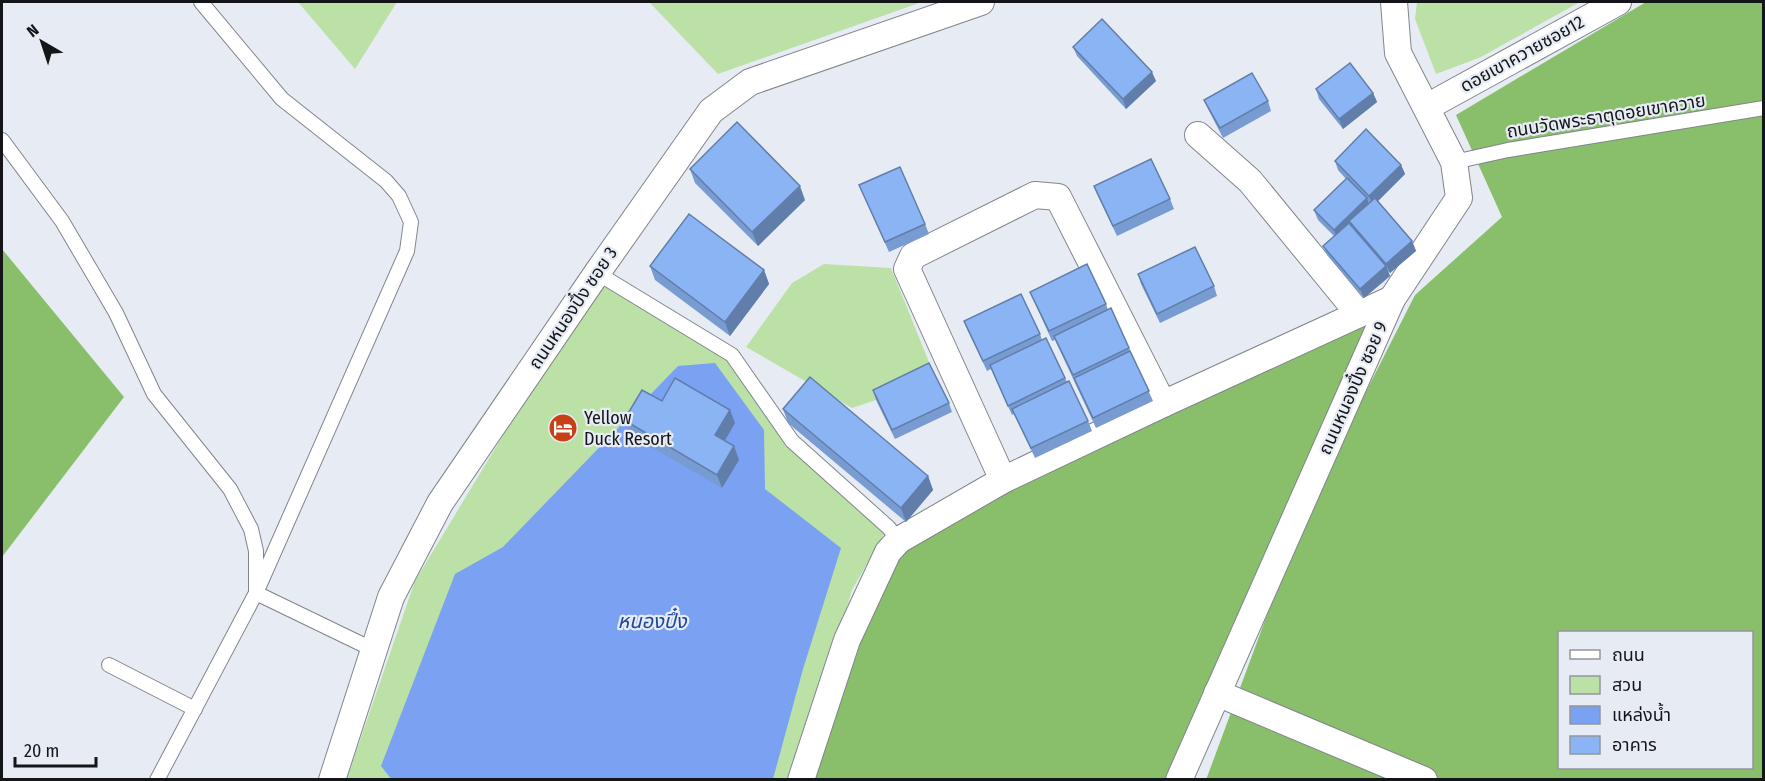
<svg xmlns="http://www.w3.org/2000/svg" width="1765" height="781" font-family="'Fira Sans Condensed','Noto Sans Thai',sans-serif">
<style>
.green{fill:#bce1a7}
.forest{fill:#89bf6a;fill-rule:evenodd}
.water{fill:#7aa1f2}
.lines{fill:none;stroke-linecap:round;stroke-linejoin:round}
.service-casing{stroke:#81858c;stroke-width:16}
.minor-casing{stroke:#81858c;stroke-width:28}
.service{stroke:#fff;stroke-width:14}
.minor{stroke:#fff;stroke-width:26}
.wall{fill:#789bd2}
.shaded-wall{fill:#617eab}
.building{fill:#8bb4f4;stroke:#617eab;stroke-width:1.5}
.labels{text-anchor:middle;stroke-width:4.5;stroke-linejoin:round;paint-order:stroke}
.street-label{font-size:18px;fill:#131518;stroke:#e7ecf4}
.poi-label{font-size:18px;fill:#131518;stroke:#e7ecf4;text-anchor:start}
.water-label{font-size:20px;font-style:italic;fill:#2047a4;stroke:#e7ecf4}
</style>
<rect width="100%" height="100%" fill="#e7ecf4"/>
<!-- green -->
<g class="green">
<path d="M298 2H397L355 69Z"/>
<path d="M649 2H922L718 74Z"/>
<path d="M1417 2H1580L1481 57 1436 74 1415 19Z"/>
<path d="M824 264 891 268 933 372 876 400 852 408 746 347 792 283Z"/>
<path d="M609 279 732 355 792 441 888 527 852 590 796 779 344 780 349 772 415 581 514 417Z"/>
</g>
<!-- forest -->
<g class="forest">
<path d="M1646 2H1763V779L1206 780 1267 615 1345 433 1415 295 1502 217 1456 115ZM1560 632H1752V768H1560Z"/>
<path d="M2 249 124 397 2 557Z"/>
<path d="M1392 299 1179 779 802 780 899 540Z"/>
</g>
<!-- water -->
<path class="water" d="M715 363 764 430 765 489 841 548 803 669 773 779 392 780 381 766 455 574 503 547 678 366Z"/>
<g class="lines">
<!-- service casing -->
<g class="service-casing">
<g id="service">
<path d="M2 140 62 221 116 313 154 394 230 489 251 529 256 551V593L374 650"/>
<path d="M1454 162 1508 150 1764 108"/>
<path d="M597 273 732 355 792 441 888 527 899 540"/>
<path d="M109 665 195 709"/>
<path d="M157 780 256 593 407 251 411 222 399 196 386 181 282 99 201 2"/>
</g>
</g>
<!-- minor casing -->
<g class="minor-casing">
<g id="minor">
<path d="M1427 107 1618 2"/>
<path d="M1198 135 1250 181 1359 314"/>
<path d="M1003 480 907 269 913 256 1035 195 1058 197 1163 404"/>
<path d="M1217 693 1424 780"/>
<path d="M332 780 391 597 440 503 597 273 711 111 750 82 981 2"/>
<path d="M801 780 847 640 888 552 899 540 1003 480 1163 404 1392 299"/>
<path d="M1179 780 1392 299 1459 198 1454 162 1398 53 1394 2"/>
</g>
</g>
<!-- service -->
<use href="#service" class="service"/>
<!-- minor -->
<use href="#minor" class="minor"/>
</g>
<!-- wall -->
<g class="wall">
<path d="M1073 47 1156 81 1126 109 1077 56Z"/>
<path d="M1316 89 1373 93 1377 102 1343 129 1319 99Z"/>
<path d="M1204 100 1268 101 1271 111 1223 138 1208 109Z"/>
<path d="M1335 161 1401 165 1405 174 1378 201 1412 241 1416 251 1390 273 1388 271 1390 276 1364 298 1327 255 1323 246 1334 236 1318 220 1314 210 1346 179 1338 170Z"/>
<path d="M690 169 805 200 758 246 695 183Z"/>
<path d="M859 185 925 224 929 234 889 252Z"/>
<path d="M1094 186 1170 199 1174 209 1117 236 1098 196Z"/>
<path d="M650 266 764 270 769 284 730 336 655 280Z"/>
<path d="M1138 274 1214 286 1217 296 1160 323 1141 284Z"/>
<path d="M1030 292 1106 304 1108 310 1129 348 1153 401 1096 428 1055 340 1052 341Z"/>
<path d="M964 321 1040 334 1042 340 1065 378 1088 421 1092 431 1035 458 1014 414 1012 415 991 369 987 371 968 331Z"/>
<path d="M873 390 949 403 952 412 895 439 876 400Z"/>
<path d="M662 401 730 410 735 423 724 441 734 446 739 460 722 488 629 434 624 420Z"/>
<path d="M783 409 928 476 933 490 906 522 788 423Z"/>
</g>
<!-- shaded-wall -->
<g class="shaded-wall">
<path d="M1152 72 1156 81 1126 109 1123 99Z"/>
<path d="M1373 93 1377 102 1343 129 1339 119Z"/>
<path d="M1401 165 1405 174 1373 206 1369 196Z"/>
<path d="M800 186 805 200 758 246 752 232Z"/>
<path d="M1367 198 1370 208 1349 221 1351 226 1337 239 1334 230Z"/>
<path d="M1412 241 1416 251 1390 273 1386 264Z"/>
<path d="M1386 266 1390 276 1364 298 1360 289Z"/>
<path d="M764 270 769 284 730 336 725 322Z"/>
<path d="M730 410 735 423 720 449 715 435Z"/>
<path d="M734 446 739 460 722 488 717 475Z"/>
<path d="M928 476 933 490 906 522 901 508Z"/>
</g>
<!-- building -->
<g class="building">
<path d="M1102 19 1152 72 1123 99 1073 47Z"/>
<path d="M1350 63 1373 93 1339 119 1316 89Z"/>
<path d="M1252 73 1268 101 1220 128 1204 100Z"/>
<path d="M737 122 800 186 752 232 690 169Z"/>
<path d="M1366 129 1401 165 1369 196 1335 161Z"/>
<path d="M1151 159 1170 199 1113 226 1094 186Z"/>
<path d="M900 167 925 224 885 242 859 185Z"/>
<path d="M1347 178 1367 198 1334 230 1314 210Z"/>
<path d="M1375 198 1412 241 1386 264 1349 221Z"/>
<path d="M689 214 764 270 725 322 650 266Z"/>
<path d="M1349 223 1386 266 1360 289 1323 246Z"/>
<path d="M1195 247 1214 286 1157 314 1138 274Z"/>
<path d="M1087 264 1106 304 1049 331 1030 292Z"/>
<path d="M1021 294 1040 334 983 361 964 321Z"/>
<path d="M1111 308 1129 348 1073 375 1054 336Z"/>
<path d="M1046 338 1065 378 1008 406 990 365Z"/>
<path d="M1130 351 1149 391 1093 418 1074 378Z"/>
<path d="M929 363 949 403 892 430 873 390Z"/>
<path d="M810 377 928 476 901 508 783 409Z"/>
<path d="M675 378 730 410 715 435 734 446 717 475 624 420 642 390 662 401Z"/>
<path d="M1069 381 1088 421 1031 448 1012 409Z"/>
</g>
<!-- icons -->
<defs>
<g id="hotel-disc" transform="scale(1.5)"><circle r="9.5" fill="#c84016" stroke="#e7ecf4"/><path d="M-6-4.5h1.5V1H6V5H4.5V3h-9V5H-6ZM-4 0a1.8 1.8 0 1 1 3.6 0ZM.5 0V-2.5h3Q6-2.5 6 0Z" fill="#fff"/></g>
</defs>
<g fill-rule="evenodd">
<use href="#hotel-disc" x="563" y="428"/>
</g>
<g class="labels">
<!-- street labels -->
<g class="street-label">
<text transform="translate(1522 54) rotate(-29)" y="6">ดอยเขาควายซอย12</text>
<text transform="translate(1606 116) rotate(-9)" y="6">ถนนวัดพระธาตุดอยเขาควาย</text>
<text transform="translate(573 308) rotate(-56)" y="6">ถนนหนองปึ๋ง ซอย 3</text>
<text transform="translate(1353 388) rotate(-66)" y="6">ถนนหนองปึ๋ง ซอย 9</text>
</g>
<!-- poi labels -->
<g class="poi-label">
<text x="584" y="424">Yellow<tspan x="584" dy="21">Duck Resort</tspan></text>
</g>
<!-- water labels -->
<g class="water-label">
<text x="652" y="628">หนองปึ๋ง</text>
</g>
</g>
<!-- border -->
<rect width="1765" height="781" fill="none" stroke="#131518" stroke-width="6"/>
<!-- legend -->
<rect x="1558" y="631" width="195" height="138" fill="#e7ecf4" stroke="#92969c" stroke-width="1.5"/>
<rect x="1570" y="650" width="30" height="9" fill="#ffffff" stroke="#92969c" stroke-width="1.5"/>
<text x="1612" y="661" font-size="18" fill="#131518">ถนน</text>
<rect x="1570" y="676" width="30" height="18" fill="#bce1a7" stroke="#92969c" stroke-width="1.5"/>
<text x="1612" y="691" font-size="18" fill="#131518">สวน</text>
<rect x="1570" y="706" width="30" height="18" fill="#7aa1f2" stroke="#92969c" stroke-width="1.5"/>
<text x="1612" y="721" font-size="18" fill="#131518">แหล่งน้ำ</text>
<rect x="1570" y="736" width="30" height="18" fill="#8bb4f4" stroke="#92969c" stroke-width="1.5"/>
<text x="1612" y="751" font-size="18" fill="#131518">อาคาร</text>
<!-- north arrow -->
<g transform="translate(42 42) rotate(321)" stroke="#e7ecf4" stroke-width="4.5" paint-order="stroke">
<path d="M0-4.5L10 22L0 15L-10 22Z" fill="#131518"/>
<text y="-9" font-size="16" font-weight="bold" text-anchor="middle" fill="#131518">N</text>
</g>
<!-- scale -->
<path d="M15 757v9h81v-9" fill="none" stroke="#131518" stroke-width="3"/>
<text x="24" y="757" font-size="18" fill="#131518" stroke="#e7ecf4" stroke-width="4.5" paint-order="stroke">20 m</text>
</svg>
